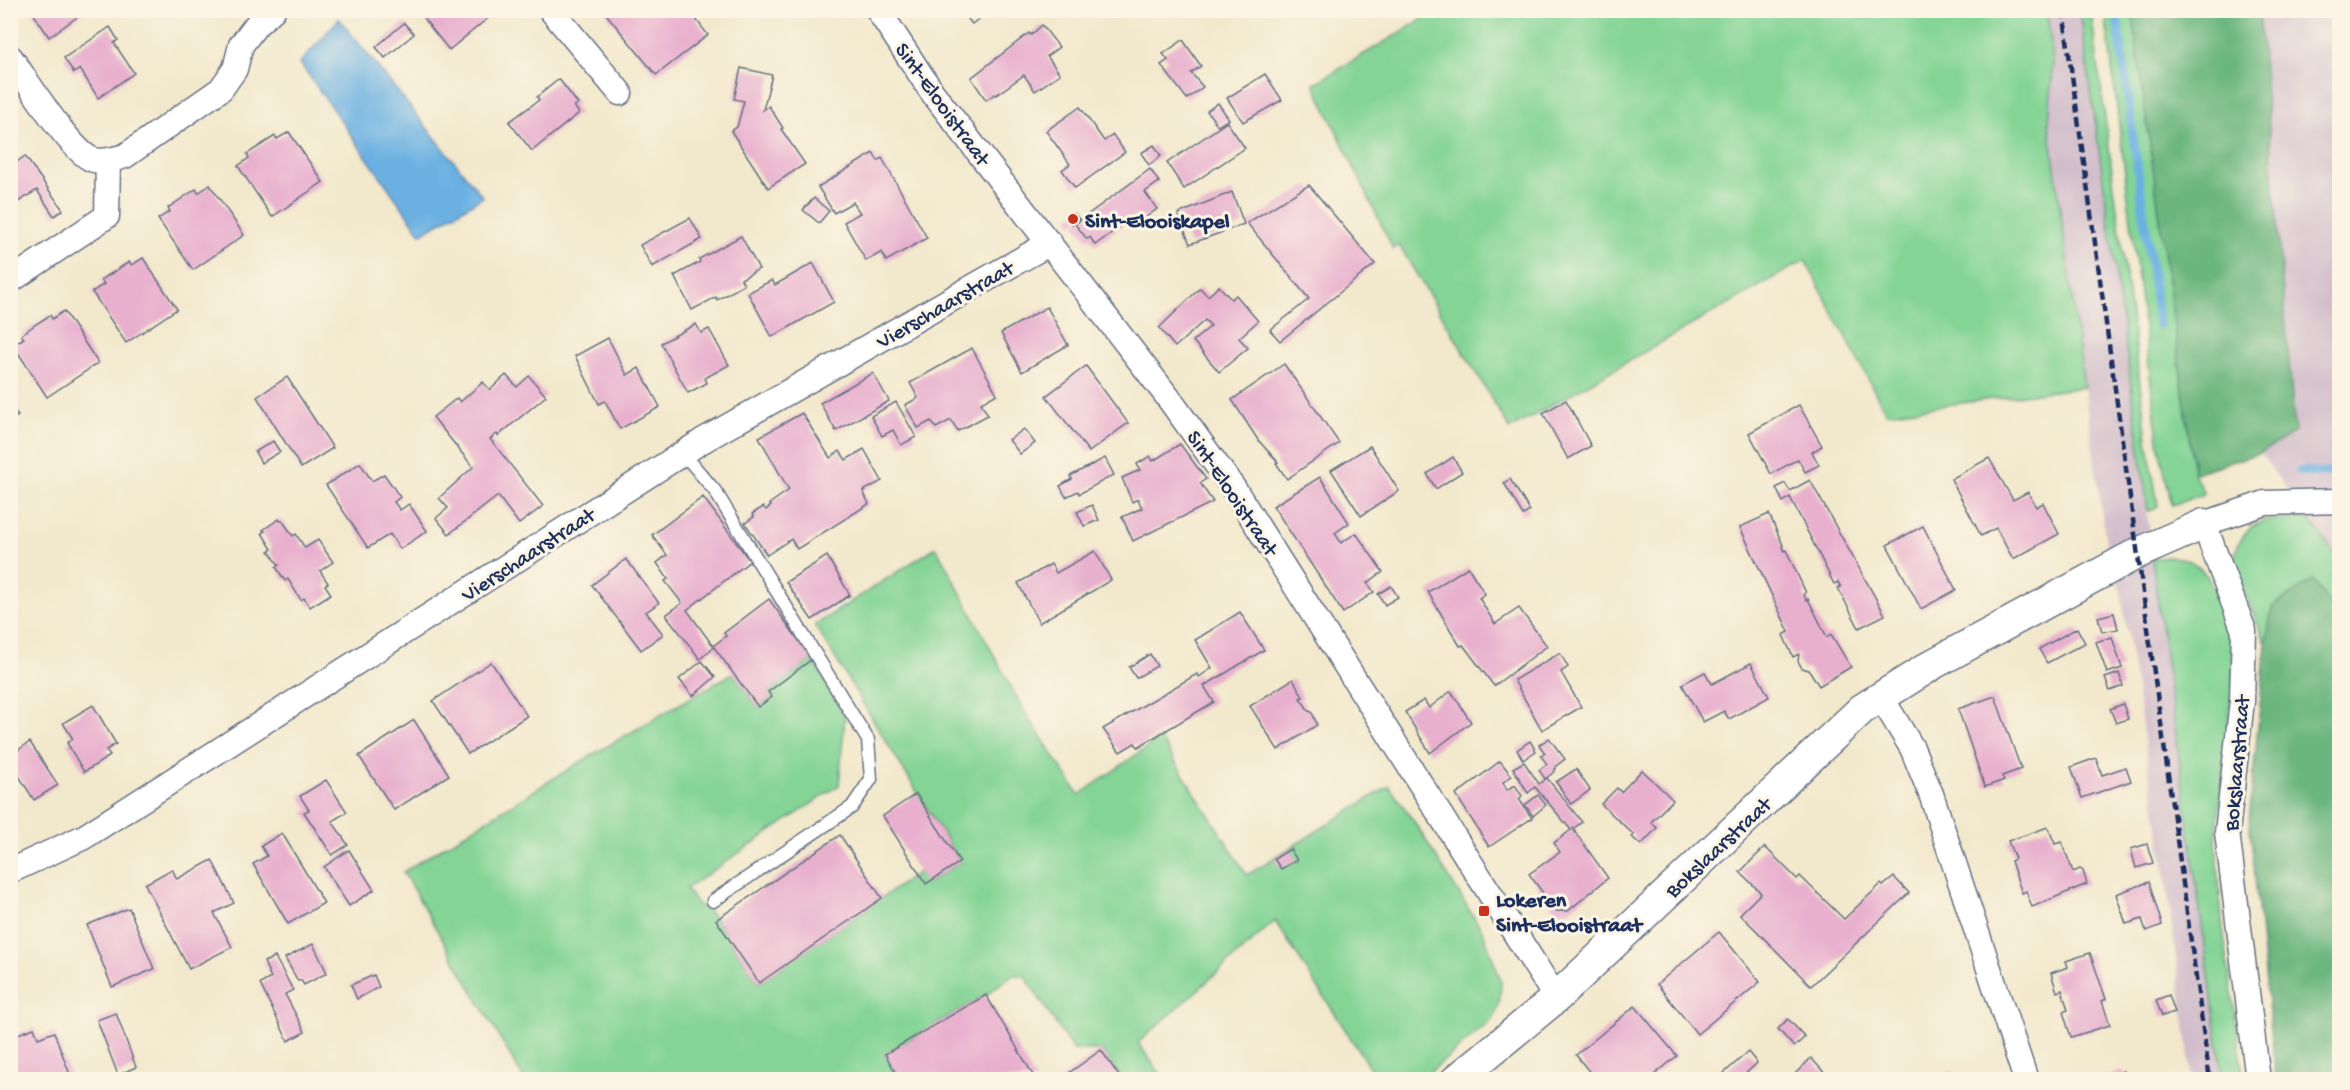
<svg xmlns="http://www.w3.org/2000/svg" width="2350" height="1090" font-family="'Gochi Hand',sans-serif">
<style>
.industrial{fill:#d1bdcb}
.green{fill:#83d495;stroke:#4f827a;stroke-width:1.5}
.forest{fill:#6ab67e;stroke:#42726e;stroke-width:1.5}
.water{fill:#6bb1e2;stroke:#4370a0;stroke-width:1.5}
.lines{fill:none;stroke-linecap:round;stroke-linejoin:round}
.stream{stroke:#6bb1e2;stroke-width:9}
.building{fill:#e8b0ce}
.service-casing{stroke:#667084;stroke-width:15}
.minor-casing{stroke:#667084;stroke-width:27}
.tertiary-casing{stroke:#667084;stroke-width:33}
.service{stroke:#fff;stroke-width:12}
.minor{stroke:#fff;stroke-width:24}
.tertiary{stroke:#fff;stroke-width:30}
.rail{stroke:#1b2f5e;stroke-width:4.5;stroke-dasharray:9 4.5;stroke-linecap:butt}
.poi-dot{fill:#c8321e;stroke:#fcf5e5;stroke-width:2}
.labels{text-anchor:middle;stroke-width:6;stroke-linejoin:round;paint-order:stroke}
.street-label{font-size:22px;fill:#1b2f5e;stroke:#fcf5e5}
.poi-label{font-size:22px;font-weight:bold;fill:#1b2f5e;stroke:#fcf5e5;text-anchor:start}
</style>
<rect width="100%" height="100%" fill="#fcf5e5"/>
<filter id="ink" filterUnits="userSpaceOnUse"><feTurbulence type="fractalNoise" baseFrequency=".0167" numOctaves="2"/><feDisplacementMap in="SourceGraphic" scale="12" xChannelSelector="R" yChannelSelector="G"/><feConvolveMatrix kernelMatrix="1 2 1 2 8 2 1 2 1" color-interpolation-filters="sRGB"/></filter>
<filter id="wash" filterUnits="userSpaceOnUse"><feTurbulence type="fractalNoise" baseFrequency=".008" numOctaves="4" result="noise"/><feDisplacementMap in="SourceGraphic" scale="24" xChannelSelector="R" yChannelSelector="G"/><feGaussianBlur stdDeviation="1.35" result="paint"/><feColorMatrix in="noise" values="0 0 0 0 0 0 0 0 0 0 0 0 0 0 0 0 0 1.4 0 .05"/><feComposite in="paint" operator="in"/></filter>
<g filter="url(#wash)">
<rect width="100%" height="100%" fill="#f2e8cc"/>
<!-- industrial -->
<g class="industrial">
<path d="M2047 11H2080L2223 1079H2192L2163 858 2121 593 2106 543 2084 387 2049 123 2053 61Z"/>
<path d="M2132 11H2339V560L2260 453 2194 473Z"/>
</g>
<!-- green -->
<g class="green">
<path d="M1436 11H2047L2053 61 2049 123 2084 387 1886 413 1805 260 1510 429 1399 245 1393 249 1314 84Z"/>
<path d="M2080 11H2091L2147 438 2158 506 2153 510 2148 511Z"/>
<path d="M2105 11H2132L2194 473 2204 494 2172 505 2159 448Z"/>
<path d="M2309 519 2339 560V616L2313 581 2273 607 2266 643 2237 576 2234 557 2239 542 2251 527 2266 520Z"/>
<path d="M936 547 1024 711 1079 795 1160 738 1247 875 1389 786 1415 823 1483 932 1501 981 1500 1000 1494 1018 1422 1079H1377L1275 921 1138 1043 1164 1079H1122L1101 1050H1073L1025 976 1012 975 986 995 885 1054 900 1079H524L403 872 582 761 733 673 758 707 772 697 768 692 812 659 845 716 839 785 686 889 698 905 706 908 716 920 759 983 919 872 927 884 960 862 815 625Z"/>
<path d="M2167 557C2173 558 2180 557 2185 559 2218 569 2230 637 2234 666L2216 840 2222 921 2244 1079H2223L2152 559Z"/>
</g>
<!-- forest -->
<g class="forest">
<path d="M2132 11H2259L2295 432 2260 453 2194 473Z"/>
<path d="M2313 580 2339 616V1079H2276L2249 820 2266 643 2272 607Z"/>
</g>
<!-- water -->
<path class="water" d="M339 19 483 197 421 234 300 63Z"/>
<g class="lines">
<!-- stream -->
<g class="stream">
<path d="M2116 10 2159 325"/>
<path d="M2300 471 2340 474"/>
</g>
</g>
<g id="blocks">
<!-- building -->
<g class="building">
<path d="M31 10H87L49 37Z"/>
<path d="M434 10H488L492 15 449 50 424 19Z"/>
<path d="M613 10H689L708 35 656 75 607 15Z"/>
<path d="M970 10H990L972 24 965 15Z"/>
<path d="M404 23 414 34 385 58 376 47Z"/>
<path d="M1042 25 1059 47 1047 56 1060 74 1035 91 1024 75 996 95 995 94 986 100 971 78 1029 33 1031 35Z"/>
<path d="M110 27 118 40 114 43 134 73 98 98 80 69 74 73 64 58Z"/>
<path d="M1183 40 1201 66 1191 73 1203 87 1187 99 1161 65 1168 60 1163 54Z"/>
<path d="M741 68 772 75 763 110 769 106 783 128 781 129 805 164 768 188 731 131 737 127 744 101 734 99Z"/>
<path d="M1265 74 1282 100 1243 122 1227 98Z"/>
<path d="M559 79 578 104 574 106 579 113 532 151 509 122 539 100 537 97Z"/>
<path d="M1218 103 1229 119 1218 126 1207 111Z"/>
<path d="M1080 107 1104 141 1113 135 1125 152 1075 188 1062 170 1070 164 1046 131Z"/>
<path d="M1227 122 1245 148 1184 189 1167 163Z"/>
<path d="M289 132 323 182 272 217 238 166 249 158 247 154 275 136 277 139Z"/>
<path d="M1154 145 1161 156 1149 165 1141 153Z"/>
<path d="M873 153 878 161 882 158 927 238 886 261 882 252 866 261 844 222 860 213 853 202 834 213 818 187Z"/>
<path d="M25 156 63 210 54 216 37 190 10 207V167Z"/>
<path d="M1150 169 1159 182 1145 192 1157 209 1141 221 1136 215 1095 245 1090 237 1087 239 1075 224Z"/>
<path d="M210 185 244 235 193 270 158 219 170 211 168 208 196 189 198 193Z"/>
<path d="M1309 185 1375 264 1280 341 1270 330 1309 299 1247 223Z"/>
<path d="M1232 192 1244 224 1190 244 1178 214Z"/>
<path d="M814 198 829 211 819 223 803 210Z"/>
<path d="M1074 213 1079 219 1072 224 1068 218Z"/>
<path d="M690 218 702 239 652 267 640 245Z"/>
<path d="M741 236 759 269 741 279 744 285 717 300 716 297 692 310 674 276 700 262 699 259Z"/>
<path d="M143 258 177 309 126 343 92 292 104 284 101 280 129 262 132 265Z"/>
<path d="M813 263 834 302 772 337 748 293 772 280 775 285Z"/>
<path d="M1219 286 1231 299 1236 295 1258 321 1239 338 1248 348 1219 372 1193 341 1211 326 1205 320 1175 347 1159 328 1200 288 1208 296Z"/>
<path d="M1047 307 1068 345 1022 372 1001 333Z"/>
<path d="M64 311 98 363 47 397 13 345 24 338 21 335 36 324 50 315 52 319Z"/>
<path d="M696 324 701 333 709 329 729 365 705 378 707 383 688 393 661 343Z"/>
<path d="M608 338 627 375 639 368 660 407 620 429 605 401 599 404 575 356Z"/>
<path d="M972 348 997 394 981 403 988 415 958 431 951 420 936 428 931 421 918 428 905 405 918 398 910 383Z"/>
<path d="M1284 364 1339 443 1287 479 1276 463 1278 462 1258 440 1232 400Z"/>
<path d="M1086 366 1128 423 1089 452 1046 396Z"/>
<path d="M873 373 889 401 836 431 820 403Z"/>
<path d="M506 375 517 387 529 376 546 396 498 436 497 434 490 439 543 506 519 524 498 496 449 534 436 518 448 508 439 498 473 467 433 417 457 398 460 402 483 382 490 390Z"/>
<path d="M287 377 333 448 301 468 257 397Z"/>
<path d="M1566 400 1591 446 1568 459 1543 413Z"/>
<path d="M896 402 916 437 901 445 893 430 882 436 871 416Z"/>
<path d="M10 404 18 416 10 421Z"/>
<path d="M1799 405 1822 446 1812 452 1819 465 1805 472 1798 459 1771 474 1749 433Z"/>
<path d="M802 413 830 458 840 451 846 460 864 449 882 481 863 491 869 504 797 549 791 539 767 555 745 523 754 517 752 514 763 507 766 510 771 506 769 504 789 490 759 437Z"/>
<path d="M1024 429 1035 443 1020 454 1009 440Z"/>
<path d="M273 441 280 452 261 463 255 452Z"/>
<path d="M1180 444 1206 479 1200 483 1213 502 1133 541 1122 517 1142 508 1138 499 1132 502 1122 478 1140 470 1137 464 1150 456 1153 461Z"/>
<path d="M1370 446 1399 491 1361 516 1331 470Z"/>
<path d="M1453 457 1462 472 1436 489 1427 474Z"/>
<path d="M1105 458 1114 475 1079 494 1078 491 1066 497 1060 486 1072 479 1070 476Z"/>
<path d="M1989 458 2013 500 2028 492 2036 507 2043 503 2059 534 2013 559 1996 528 1981 536 1951 479Z"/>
<path d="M360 463 372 481 384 474 400 497 394 502 400 510 409 504 427 531 400 549 390 534 368 548 326 485Z"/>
<path d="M1320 477 1349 523 1335 533 1341 543 1356 533 1383 572 1367 583 1374 592 1343 613 1273 506Z"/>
<path d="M1510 479 1530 511 1523 515 1504 483Z"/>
<path d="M1810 480 1885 615 1859 628 1838 588 1841 587 1838 582 1834 584 1790 497 1783 502 1776 488 1785 483 1790 491Z"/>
<path d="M703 497 750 561 687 610 713 646 726 636 724 633 769 599 812 659 768 692 772 697 758 707 714 647 700 659 666 615 682 603 665 581 668 579 657 563 667 555 652 535Z"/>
<path d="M1092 505 1099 520 1084 526 1077 512Z"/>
<path d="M1769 514 1783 545 1782 546 1784 551 1786 550 1806 593 1804 594 1806 600 1808 599 1827 637 1831 634 1851 667 1819 686 1809 670 1802 668 1798 661 1799 654 1793 657 1783 635 1789 632 1740 527Z"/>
<path d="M279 519 280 521 282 520 293 536 296 534 305 548 318 540 333 562 320 571 328 583 325 585 331 594 310 607 304 598 301 600 288 579 285 581 276 567 279 565 269 551 272 549 262 533 265 531 263 530Z"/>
<path d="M1923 526 1956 590 1921 609 1887 545Z"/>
<path d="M1095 551 1111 580 1039 623 1018 583 1051 564 1056 573Z"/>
<path d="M827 556 850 595 812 620 786 582Z"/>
<path d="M626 559 659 603 646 612 663 634 641 650 592 585Z"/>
<path d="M1468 567 1485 594 1479 598 1495 624 1519 608 1547 646 1494 686 1463 645 1460 646 1428 592Z"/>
<path d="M1391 586 1398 597 1385 605 1378 594Z"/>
<path d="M1240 612 1264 650 1204 686 1214 702 1138 747 1135 743 1120 752 1103 729 1197 674 1199 677 1212 668 1195 640Z"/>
<path d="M2114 613 2118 629 2102 632 2098 617Z"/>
<path d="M2077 628 2085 643 2047 663 2039 649Z"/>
<path d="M2112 637 2122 668 2107 673 2096 642Z"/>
<path d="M1560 653 1568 667 1561 672 1581 707 1542 730 1514 680Z"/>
<path d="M1150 654 1157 666 1136 678 1129 667Z"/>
<path d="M702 661 715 677 693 696 679 679Z"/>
<path d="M491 662 527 716 468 754 433 701Z"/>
<path d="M1751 663 1769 697 1729 719 1724 711 1703 722 1682 684 1705 672 1712 684Z"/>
<path d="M2119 673 2123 686 2110 691 2105 678Z"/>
<path d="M1293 679 1303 697 1300 698 1309 711 1312 712 1317 725 1278 750 1250 706Z"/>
<path d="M1451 691 1471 722 1430 753 1405 712 1424 700 1429 708Z"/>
<path d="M1995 696 2021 769 2002 776 2004 780 1985 787 1958 709Z"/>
<path d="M2123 704 2128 719 2116 723 2110 709Z"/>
<path d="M93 705 116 744 106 750 110 756 84 772 67 743 73 739 63 723Z"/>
<path d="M414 720 449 775 394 810 359 756Z"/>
<path d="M1549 738 1565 759 1556 766 1554 772 1545 779 1539 770 1547 764 1541 756 1545 753 1539 745Z"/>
<path d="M10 739 18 750 30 742 58 785 34 800 19 776 10 781Z"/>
<path d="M1530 741 1536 751 1523 760 1517 750Z"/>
<path d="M2096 758 2102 775 2126 767 2131 781 2082 798 2071 767Z"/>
<path d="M1500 761 1512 776 1503 782 1507 790 1515 785 1522 796 1519 799 1532 818 1489 847 1456 795Z"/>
<path d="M1524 762 1539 784 1547 778 1582 822 1573 829 1608 878 1568 911H1556L1529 874 1560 852 1554 843 1571 830 1535 787 1528 793 1513 768Z"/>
<path d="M1576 769 1590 790 1571 804 1556 782Z"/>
<path d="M1642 770 1673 800 1651 822 1657 828 1641 845 1632 837 1634 835 1601 804 1617 788 1621 792Z"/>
<path d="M326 780 347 812 332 821 348 845 332 855 304 812 309 810 300 796Z"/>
<path d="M916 794 960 862 926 884 883 816Z"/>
<path d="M1538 795 1546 805 1533 816 1525 805Z"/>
<path d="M2048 827 2055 844 2062 842 2073 872 2080 869 2083 871 2087 884 2032 907 2026 891 2022 893 2016 876 2011 861 2015 859 2008 841Z"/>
<path d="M282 833 324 903 288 924 253 864 267 856 261 846Z"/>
<path d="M840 835 882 898 759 983 716 920Z"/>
<path d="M2147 844 2153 863 2136 868 2131 849Z"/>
<path d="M1765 847 1797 879 1800 876 1844 919 1881 884 1883 886 1894 877 1909 893 1811 986 1740 914 1761 893 1740 872Z"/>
<path d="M1290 849 1297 860 1281 869 1274 859Z"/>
<path d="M349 850 374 890 349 906 324 867Z"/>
<path d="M212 860 234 903 214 913 232 947 189 969 145 884 172 869 177 879Z"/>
<path d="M2149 882 2162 925 2146 931 2142 919 2126 924 2116 894Z"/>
<path d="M129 908 154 969 112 987 87 925Z"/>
<path d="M1719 932 1760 982 1697 1034 1657 984Z"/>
<path d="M313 944 327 973 304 985 301 980 298 981 285 958Z"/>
<path d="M2090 953 2106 999 2102 1001 2110 1025 2071 1037 2063 1012 2068 1010 2062 990 2057 992 2051 973 2068 967 2066 961Z"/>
<path d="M275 957 293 990 285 994 305 1032 288 1041 260 984 271 978 264 962Z"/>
<path d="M374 975 379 987 357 999 351 985Z"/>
<path d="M986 995 1036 1080H900L885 1054Z"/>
<path d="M2169 995 2175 1012 2162 1016 2156 1000Z"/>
<path d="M1635 1006 1677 1056 1648 1080H1596L1576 1055Z"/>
<path d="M116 1013 136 1067 118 1075 97 1020Z"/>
<path d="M1788 1019 1805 1037 1794 1047 1778 1029Z"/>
<path d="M34 1028 38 1038 54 1032 72 1080H46L45 1077 37 1080H10V1037Z"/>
<path d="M1101 1050 1122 1080H1059Z"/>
<path d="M1748 1052 1757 1063 1739 1080H1716Z"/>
<path d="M1811 1058 1831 1080H1789Z"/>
<path d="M1951 1071 1956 1080H1937Z"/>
<path d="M2123 1071 2126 1080H2100V1079Z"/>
</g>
</g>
</g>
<g filter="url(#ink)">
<use href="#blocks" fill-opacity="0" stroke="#667084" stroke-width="1.5"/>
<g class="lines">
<!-- service casing -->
<g class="service-casing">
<path id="service" d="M683 453 715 491 868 740 871 779 852 807 713 901"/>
</g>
<!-- minor casing -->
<g class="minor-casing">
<g id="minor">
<path d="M551 10 620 93"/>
<path d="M878 10 932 92 1167 396 1234 489 1556 998"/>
<path d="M10 57C28 82 66 144 89 158 99 164 115 159 125 156L221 89 235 69 241 45 257 24 273 10"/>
<path d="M10 281 107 216 108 161"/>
<path d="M1881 697 1912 748 1931 794 2026 1080"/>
<path d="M10 871 84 837 702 441 1050 243"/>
<path d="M2258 1080 2227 832 2242 701 2244 631 2204 524 2265 503 2340 501"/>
</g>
</g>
<!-- tertiary casing -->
<g class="tertiary-casing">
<path id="tertiary" d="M1456 1080 1556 998 1862 709 1935 663 2138 553 2204 524"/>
</g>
<!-- service -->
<use href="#service" class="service"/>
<!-- minor -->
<use href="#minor" class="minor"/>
<!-- tertiary -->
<use href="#tertiary" class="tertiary"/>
<!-- rail -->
<path class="rail" d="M2063 10 2210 1080"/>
</g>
</g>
<!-- markers -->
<g class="poi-dot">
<circle cx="1073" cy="219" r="6"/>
<rect x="1478" y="905" width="12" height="12" rx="3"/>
</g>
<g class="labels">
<!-- street labels -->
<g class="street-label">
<text transform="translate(944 103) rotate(54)" y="8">Sint-Elooistraat</text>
<text transform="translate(944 303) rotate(-30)" y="8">Vierschaarstraat</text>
<text transform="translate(1234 492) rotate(56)" y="8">Sint-Elooistraat</text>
<text transform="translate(527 553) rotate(-33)" y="8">Vierschaarstraat</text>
<text transform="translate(2235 763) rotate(-85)" y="8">Bokslaarstraat</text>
<text transform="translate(1717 846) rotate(-43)" y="8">Bokslaarstraat</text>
</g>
<!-- poi labels -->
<g class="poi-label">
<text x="1085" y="227">Sint-Elooiskapel</text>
<text x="1496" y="906">Lokeren<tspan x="1496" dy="25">Sint-Elooistraat</tspan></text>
</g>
</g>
<!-- margin -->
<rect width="2350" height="1090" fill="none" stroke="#fcf5e5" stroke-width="36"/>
</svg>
